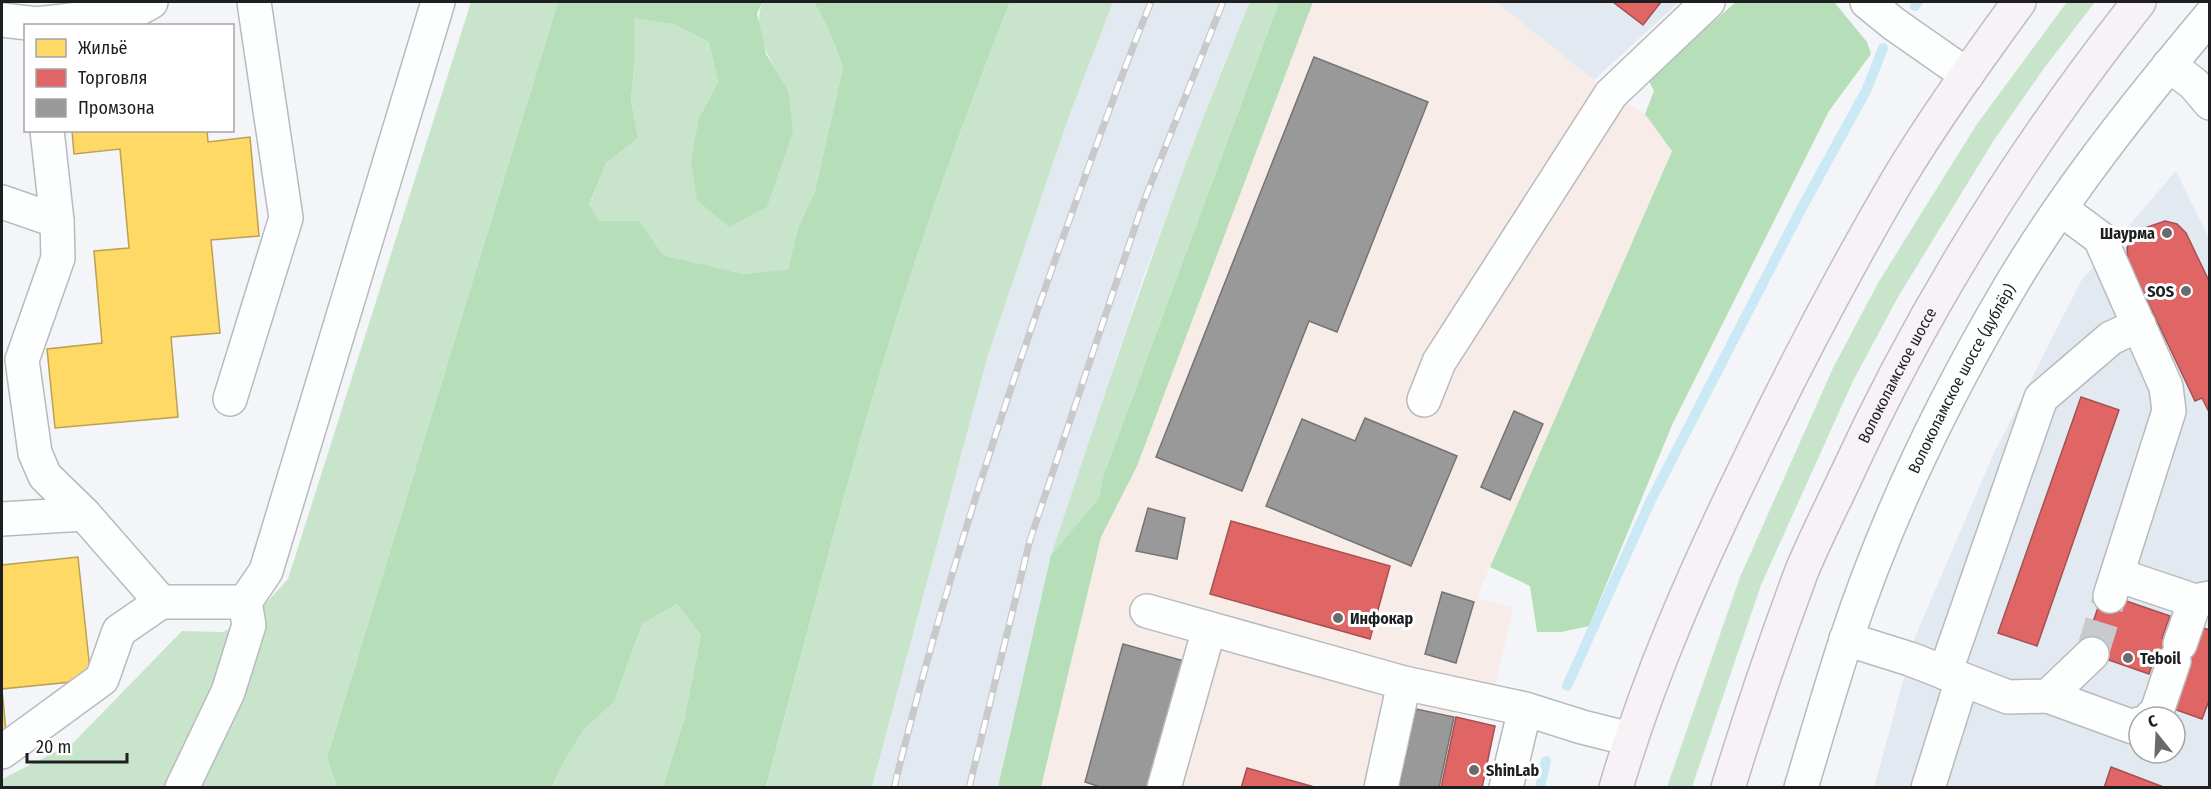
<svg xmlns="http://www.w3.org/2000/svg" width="2211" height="789" font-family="'Fira Sans Condensed',sans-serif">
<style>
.built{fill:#e2e9f0;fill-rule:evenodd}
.industrial{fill:#f8ece8}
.green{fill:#c8e5cb}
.forest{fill:#b5deb9}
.homes{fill:#ffd966;stroke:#bba151;stroke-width:1.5}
.shops{fill:#e06666;stroke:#a65151;stroke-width:1.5}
.industry{fill:#999;stroke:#747475;stroke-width:1.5}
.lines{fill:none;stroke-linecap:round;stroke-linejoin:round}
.stream{stroke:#cae9f5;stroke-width:10}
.minor-tunnel{stroke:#c8cacd;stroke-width:33;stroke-dasharray:33 16;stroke-linecap:butt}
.minor-casing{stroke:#b8babd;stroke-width:36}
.major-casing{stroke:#c2bbc2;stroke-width:36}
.minor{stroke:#fdfefe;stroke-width:33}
.major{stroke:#f6f2f5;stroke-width:33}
.rail-casing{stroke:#c8c9ca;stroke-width:7}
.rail{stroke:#fff;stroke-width:4.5;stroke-dasharray:14;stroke-linecap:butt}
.poi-dot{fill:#686a6c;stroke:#fff;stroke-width:2}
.labels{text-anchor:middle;stroke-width:6;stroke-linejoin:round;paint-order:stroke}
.poi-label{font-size:16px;font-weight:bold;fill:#1d1f21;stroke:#fff;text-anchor:start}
.street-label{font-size:16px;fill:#1d1f21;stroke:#fff}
</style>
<rect width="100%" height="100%" fill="#f3f5f8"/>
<!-- built -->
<g class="built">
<path d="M1113 2H1250L1223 66 1143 278 1051 555 998 787 872 788 988 355 1068 119Z"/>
<path d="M1496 2H1679L1594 80Z"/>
<path d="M2176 171 2209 238 2210 782 2208 787 1874 788 1915 637 1993 455 2081 281ZM2139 717H2175V753H2139Z"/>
</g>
<!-- industrial -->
<path class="industrial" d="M1313 2H1496L1611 94 1645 114 1672 150 1478 594 1480 599 1513 607 1494 691 1460 683 1454 716 1495 726 1482 787 1041 788 1101 537 1137 466Z"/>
<!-- green -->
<g class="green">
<path d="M471 2H558L327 758 337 787 2 788V779L73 743 182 631 223 632 257 613 288 579Z"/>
<path d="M763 2H814L829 30 843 67 815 191 798 228 788 271 744 274 663 255 640 221H599L589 206 606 163 638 138 631 99 635 58 633 17 673 24 709 42 718 82 699 118 788 90C773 65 749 31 763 2Z"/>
<path d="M1010 2H1113L1068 119 988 355 872 787 766 788C810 623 852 457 904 295 936 196 972 98 1010 2Z"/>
<path d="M1250 2H1279L1103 477 1099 498 1051 555C1113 369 1174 182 1250 2Z"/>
<path d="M2067 2H2095L2042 71 1994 140 1898 297 1853 381 1761 585 1692 787H1667L1740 577 1833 368 1878 283 1977 124Z"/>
<path d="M677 604 701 635 684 720 663 787 552 788 563 763 584 729 614 702 642 624Z"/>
</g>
<!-- forest -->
<g class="forest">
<path d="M558 2H763L757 13 766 54 788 90 793 131 767 207 729 227 697 200 691 160 699 118 718 82 709 42 673 24 634 18 635 58 631 99 638 138 606 163 589 205 599 221H640L663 255 744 274 788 270 798 228 815 191 843 67 829 30 814 2H1010C972 98 936 196 904 295 852 457 810 623 766 787H663L684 720 701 635 677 604 642 624 614 702 584 729 563 763 552 787H337L327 758Z"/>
<path d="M1279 2H1313L1137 466 1101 537 1041 787H998L1051 555 1099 498 1103 477Z"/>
<path d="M1736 2H1834L1867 42 1871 54 1829 111 1672 425 1589 626 1561 632H1537L1530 586 1490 567 1672 151 1645 114 1654 91 1648 79Z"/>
</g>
<!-- homes -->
<g class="homes">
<path d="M72 130H207L208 142 250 137 259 236 211 240 220 333 171 337 178 417 55 428 47 349 102 343 94 251 129 248 120 149 74 154Z"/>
<path d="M78 557 91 680 2 689 6 732H2V565Z"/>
</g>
<!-- shops -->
<g class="shops">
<path d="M1613 2H1661L1643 25Z"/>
<path d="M2165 221 2177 224 2186 233 2210 283V414L2202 398 2195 401 2128 260 2127 248 2133 237 2142 229Z"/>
<path d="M2081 397 2119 410 2037 646 1998 633Z"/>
<path d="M1231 521 1390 566 1370 639 1210 594Z"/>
<path d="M2103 593 2170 616 2162 638 2195 649 2203 628 2210 630V698L2202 719 2174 709 2189 666 2156 654 2149 674 2083 651Z"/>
<path d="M1456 717 1495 726 1482 788H1441Z"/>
<path d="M2111 767 2166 788H2104Z"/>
<path d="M1247 768 1318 788H1241Z"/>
</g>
<!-- industry -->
<g class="industry">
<path d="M1314 57 1428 102 1337 332 1309 321 1242 491 1156 457Z"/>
<path d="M1514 411 1543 424 1510 500 1481 487Z"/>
<path d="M1365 418 1457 456 1411 566 1266 506 1302 419 1355 441Z"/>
<path d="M1148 508 1185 518 1177 559 1136 551Z"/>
<path d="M1442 592 1474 602 1456 663 1425 654Z"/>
<path d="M1123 644 1184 661 1148 788H1103L1085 782Z"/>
<path d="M1416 709 1454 717 1439 788H1399Z"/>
</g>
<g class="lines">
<!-- stream -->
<g class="stream">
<path d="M1915 6 1918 2"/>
<path d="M1567 686 1651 500 1799 213 1867 89 1883 48"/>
<path d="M1540 788 1546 761"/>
</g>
<!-- minor-tunnel -->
<path class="minor-tunnel" d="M2092 654 2110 596"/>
<!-- minor casing -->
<g class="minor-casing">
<g id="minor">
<path d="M1867 2 1894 24 1967 75"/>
<path d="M2 20 37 24 131 13 151 2"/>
<path d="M2169 65 2194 84 2210 103"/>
<path d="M47 130 57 221 58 258 22 360 35 453 45 476 84 514 161 602H245L266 571 438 2"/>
<path d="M2 202 57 221"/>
<path d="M2061 209 2100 238 2166 387 2169 411 2110 596"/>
<path d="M230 399 286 218 254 2"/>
<path d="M1424 400 1439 362 1611 94 1708 2"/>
<path d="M2 519 84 514"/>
<path d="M2118 575 2195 601"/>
<path d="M1147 611 1404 683 1525 709 1582 727 1630 739"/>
<path d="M1846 639 1910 659 2008 697 2048 696 2092 654"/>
<path d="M2180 644 2195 601 2210 598"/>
<path d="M1945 673 2041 398 2111 338 2139 325"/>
<path d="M2048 696 2133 727 2139 724"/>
<path d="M2151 717 2156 714 2174 661"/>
<path d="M2 752 102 679 119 631 161 602"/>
<path d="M182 788 228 692 249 625 245 602"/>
<path d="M1164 788 1209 629"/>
<path d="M1381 788 1404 683"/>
<path d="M1506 788 1525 709"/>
<path id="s1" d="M1801 788C1816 738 1830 689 1846 640 1886 519 1943 400 2008 290 2065 193 2138 102 2210 16"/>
<path d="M1928 788 1962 680"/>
</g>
</g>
<!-- major casing -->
<g class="major-casing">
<g id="major">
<path d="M1616 788C1648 678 1695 572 1745 469 1792 371 1842 275 1897 181 1934 119 1977 60 2019 2"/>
<path id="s2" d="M1728 788C1750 716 1775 643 1801 573 1814 541 1830 510 1845 478 1923 308 2023 148 2139 2"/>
</g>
</g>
<!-- minor -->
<use href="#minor" class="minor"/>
<!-- major -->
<use href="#major" class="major"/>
<!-- rail casing -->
<g class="rail-casing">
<g id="rail">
<path d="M894 788C940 599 1000 414 1065 232 1093 155 1120 77 1151 2"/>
<path d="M969 788 1030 540 1142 206 1223 2"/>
</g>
</g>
<!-- rail -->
<use href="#rail" class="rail"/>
</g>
<!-- markers -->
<g class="poi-dot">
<circle cx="2167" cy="233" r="6"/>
<circle cx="2186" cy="291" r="6"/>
<circle cx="1338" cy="618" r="6"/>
<circle cx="2128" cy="658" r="6"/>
<circle cx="1474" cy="770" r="6"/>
</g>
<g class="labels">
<!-- poi labels -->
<g class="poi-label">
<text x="2155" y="239" text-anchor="end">Шаурма</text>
<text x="2174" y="297" text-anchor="end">SOS</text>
<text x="1350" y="624">Инфокар</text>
<text x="2140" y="664">Teboil</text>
<text x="1486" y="776">ShinLab</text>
</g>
<!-- street labels -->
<g class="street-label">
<text dy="6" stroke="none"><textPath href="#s2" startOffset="447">Волоколамское шоссе</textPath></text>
<text dy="6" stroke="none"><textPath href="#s1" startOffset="441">Волоколамское шоссе (дублёр)</textPath></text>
</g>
</g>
<!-- border -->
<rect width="2211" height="789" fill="none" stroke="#1d1f21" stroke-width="6"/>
<!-- legend -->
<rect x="24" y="24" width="210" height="108" fill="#ffffff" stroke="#a5a5a6" stroke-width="1.5"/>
<rect x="36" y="39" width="30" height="18" fill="#ffd966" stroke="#a5a5a6" stroke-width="1.5"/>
<text x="78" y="54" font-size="18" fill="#1d1f21">Жильё</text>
<rect x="36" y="69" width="30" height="18" fill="#e06666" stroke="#a5a5a6" stroke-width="1.5"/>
<text x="78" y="84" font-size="18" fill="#1d1f21">Торговля</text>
<rect x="36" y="99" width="30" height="18" fill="#999999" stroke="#a5a5a6" stroke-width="1.5"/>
<text x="78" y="114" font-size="18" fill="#1d1f21">Промзона</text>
<!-- north arrow -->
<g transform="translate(2157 735) rotate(342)"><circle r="28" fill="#ffffff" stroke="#a5a5a6" stroke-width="1.5"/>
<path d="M0-4.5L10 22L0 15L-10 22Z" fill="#686a6c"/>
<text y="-9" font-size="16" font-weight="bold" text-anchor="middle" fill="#1d1f21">С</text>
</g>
<!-- scale -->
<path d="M27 753v9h100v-9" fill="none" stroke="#1d1f21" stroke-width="3"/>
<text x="36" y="753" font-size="18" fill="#1d1f21" stroke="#ffffff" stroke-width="4.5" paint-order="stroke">20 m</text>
</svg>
